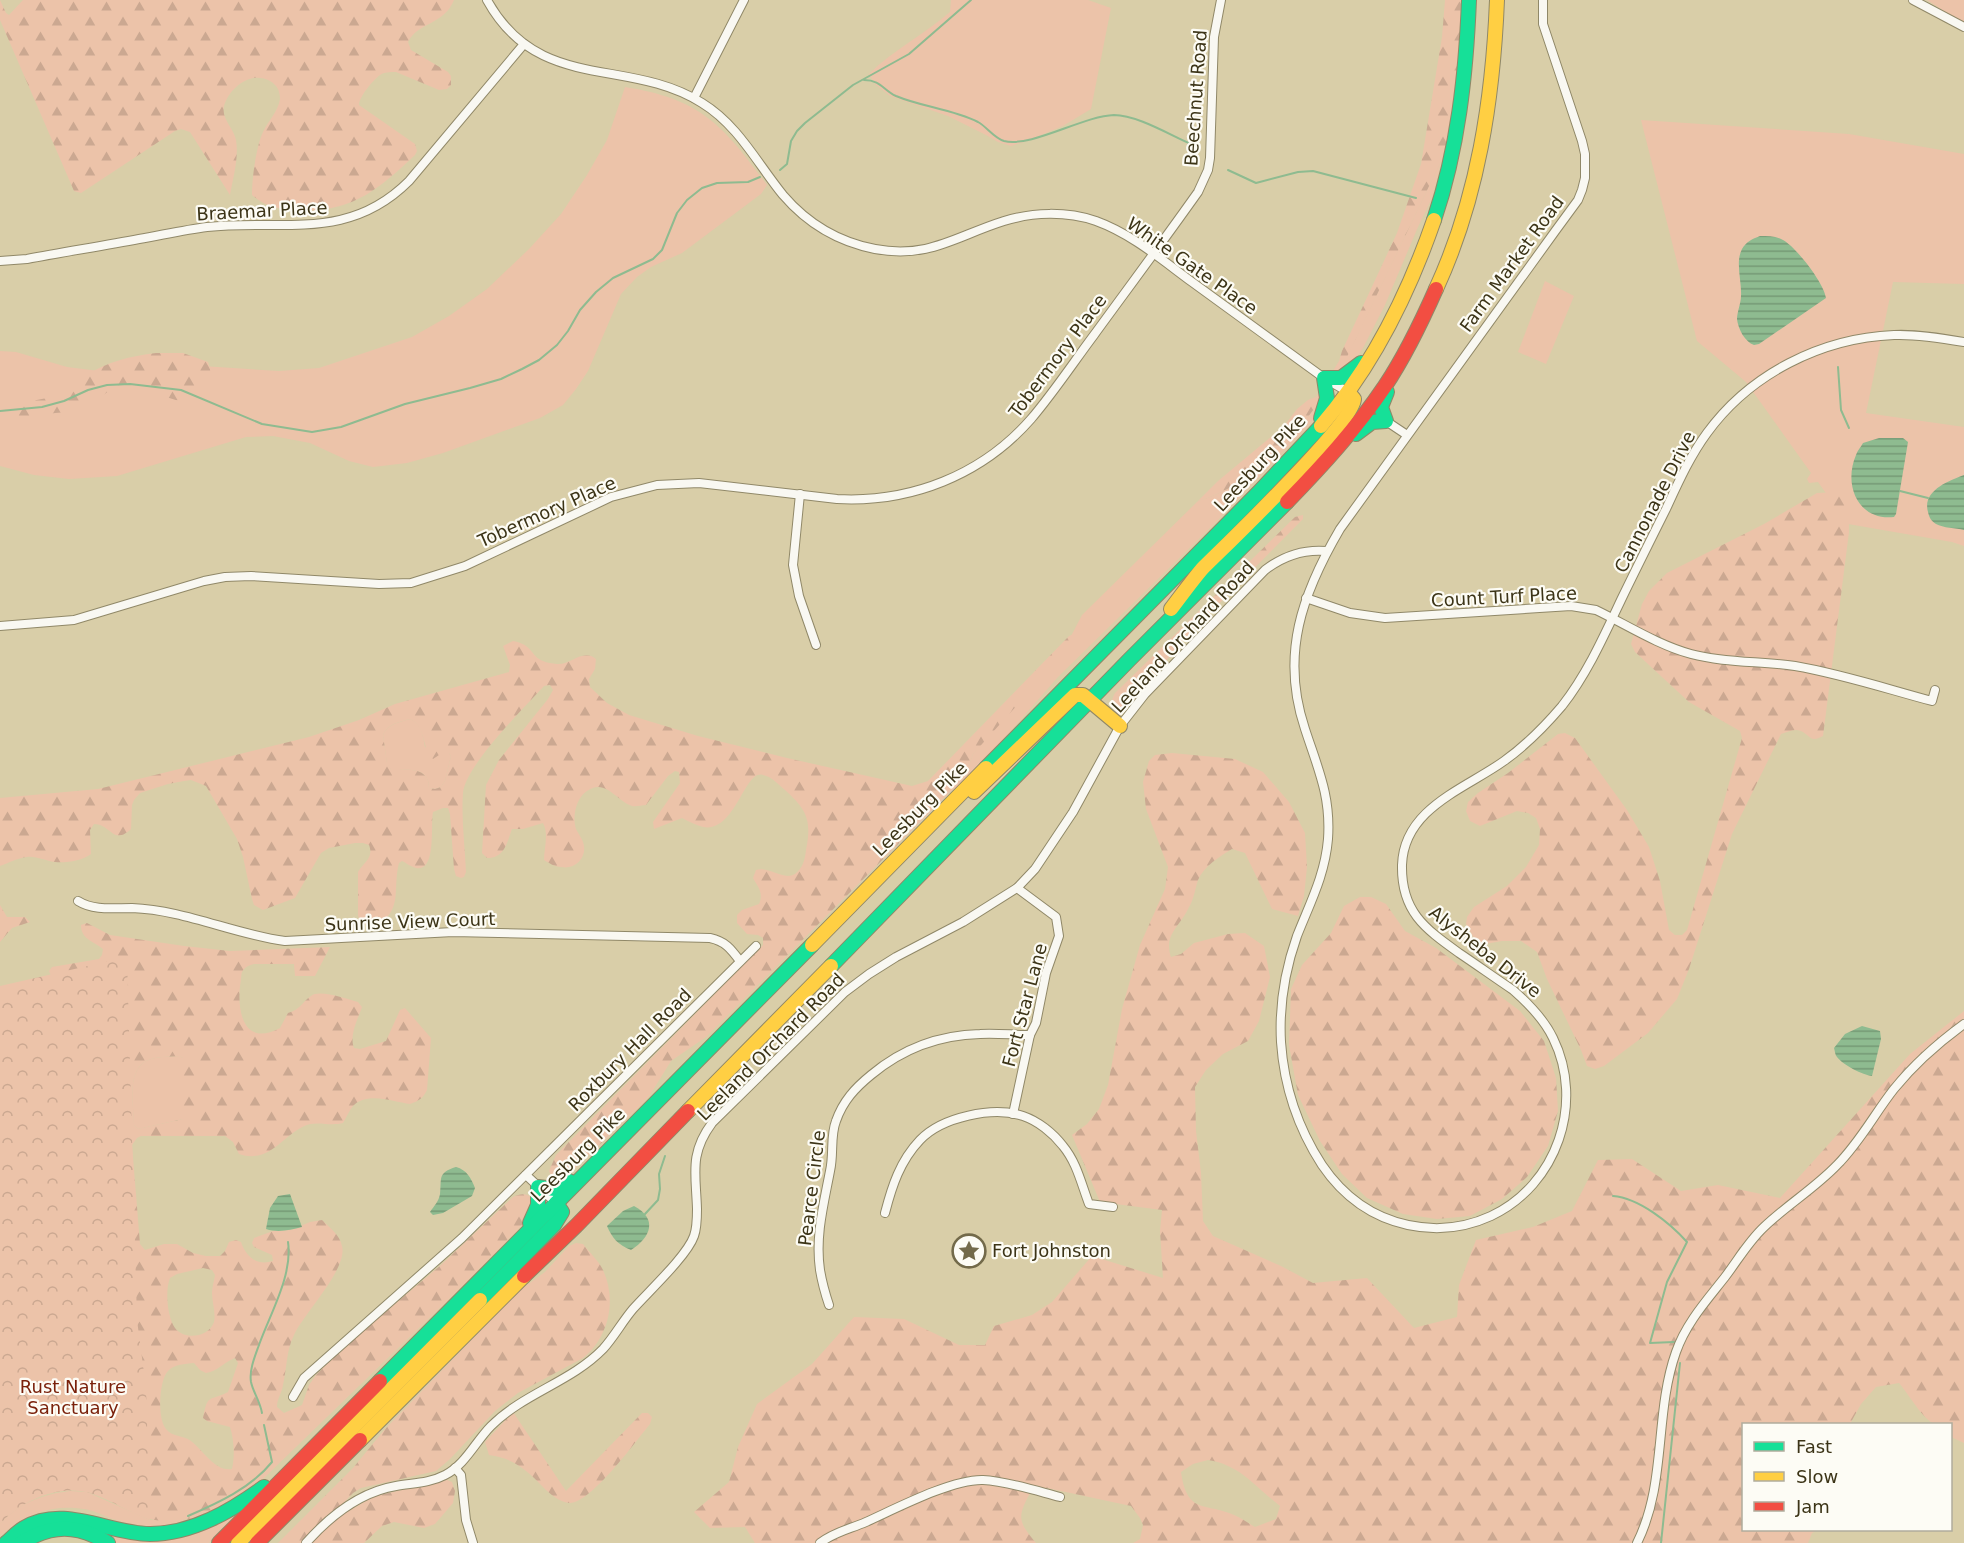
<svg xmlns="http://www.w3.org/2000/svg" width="1964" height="1543" font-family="'DejaVu Sans',sans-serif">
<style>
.green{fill:#ecc3a9}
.forest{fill:url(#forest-firs);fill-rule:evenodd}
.park{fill:url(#park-crowns)}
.water{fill:url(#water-rules)}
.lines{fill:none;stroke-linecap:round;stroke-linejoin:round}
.stream{stroke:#8ebb90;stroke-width:2}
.street-casing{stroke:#908868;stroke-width:10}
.fast-casing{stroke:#908868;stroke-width:16}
.slow-casing{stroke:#908868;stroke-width:16}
.jam-casing{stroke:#908868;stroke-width:16}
.street{stroke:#f9f8f2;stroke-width:8}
.fast{stroke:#16e098;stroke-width:14}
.slow{stroke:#ffcf43;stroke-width:14}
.jam{stroke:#f24e42;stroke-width:14}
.labels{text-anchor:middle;stroke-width:4.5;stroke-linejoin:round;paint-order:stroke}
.street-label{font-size:18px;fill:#3c3417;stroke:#fdfcf5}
.poi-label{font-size:18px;fill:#3c3417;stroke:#fdfcf5;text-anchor:start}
.park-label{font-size:18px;fill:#7a210b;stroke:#fdfcf5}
</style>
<defs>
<pattern id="forest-firs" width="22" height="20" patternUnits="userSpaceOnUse" patternTransform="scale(1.5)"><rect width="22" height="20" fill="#ecc3a9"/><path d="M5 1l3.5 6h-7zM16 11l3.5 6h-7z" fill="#cba891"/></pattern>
<pattern id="park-crowns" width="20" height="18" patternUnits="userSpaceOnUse" patternTransform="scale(1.5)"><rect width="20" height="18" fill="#ecc3a9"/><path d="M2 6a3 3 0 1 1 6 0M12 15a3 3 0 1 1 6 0" fill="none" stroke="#cba891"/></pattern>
<pattern id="water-rules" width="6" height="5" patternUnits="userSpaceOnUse" patternTransform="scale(1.5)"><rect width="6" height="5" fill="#8ebb90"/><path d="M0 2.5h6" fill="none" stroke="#759975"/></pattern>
</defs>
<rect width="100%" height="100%" fill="#d9cea8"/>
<!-- green -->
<g class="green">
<path d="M951 0H1088L1111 8 1091 109 1063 126 1024 142 1011 146 998 142 986 135 948 116 890 96 875 84 869 74C893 50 925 34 950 12Z"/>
<path d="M1927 0H1964V24Z"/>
<path d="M625 87C701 99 723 125 767 185L761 194 682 253 651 267 637 277 621 294 588 371 576 389 563 405 540 418 443 453 407 463 373 467 349 461 310 443 273 436 246 437 117 476 69 479 34 475 0 466V351L16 352 67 367 107 372 202 366 279 371 319 368 412 337 449 316 487 289 529 249 561 214 587 175 607 140Z"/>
<path d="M1641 120 1849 134 1964 154V284L1893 282 1866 413 1964 427V546L1952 542 1848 524 1818 482 1809 483 1807 479 1811 473 1746 382 1697 341Z"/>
<path d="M1442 159 1432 198 1418 227 1385 305 1363 348 1348 370 1331 374 1339 361 1347 356Z"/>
<path d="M1545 281 1574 296 1546 364 1518 352Z"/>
<path d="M1322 389 1324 394 1315 419 1218 520 1058 677 965 783 951 791 966 774 973 754 1070 638 1082 615 1198 501C1248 487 1290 443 1319 402L1316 397Z"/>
<path d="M410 719C422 724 423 736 425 747L442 753H449L451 756 445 781 441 787 435 789 429 788C429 766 407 770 391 770L387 764 383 735C387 724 400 722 410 719Z"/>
<path d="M180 1056 183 1058V1119L138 1129 134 1125C134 1106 126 1072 146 1061 156 1056 169 1057 180 1056Z"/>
<path d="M70 1491 87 1492 150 1520H186C158 1530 139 1527 110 1518 102 1515 93 1510 84 1509 50 1504 26 1514 0 1536V1524C18 1503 44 1494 70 1491Z"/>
<path d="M236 1516 209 1543H115L114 1539 117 1534 189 1533 212 1526Z"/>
</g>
<!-- forest -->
<g class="forest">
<path d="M0 0 6 13 9 15 23 0H454C444 25 418 22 408 42L411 50 448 72 451 76V85L447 89 439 90 396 72C390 72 384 72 380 75 373 80 359 97 359 105L415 144 417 151 415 155C378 190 350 214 296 210 278 209 266 207 252 195 252 178 256 147 263 132 268 121 278 112 280 99 280 91 277 85 270 81 251 70 229 88 224 106 221 119 234 128 236 140 239 158 233 178 230 195L190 132 181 129 175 131 81 193 74 191 0 20Z"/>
<path d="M1445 0H1461C1459 53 1458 108 1442 159L1347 357 1339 361 1342 351 1397 233 1421 164 1442 37Z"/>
<path d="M156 353H183L208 362C211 372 213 379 206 387 176 424 152 373 117 386 104 391 97 405 83 409 74 412 64 412 55 413 37 416 19 419 0 420V405C19 402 42 401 60 394 70 390 76 381 86 375 108 362 130 356 156 353Z"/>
<path d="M1316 397 1319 402C1290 443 1248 487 1198 501L1218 481 1284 426 1297 409 1308 400Z"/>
<path d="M1817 493C1822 493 1828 492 1833 493 1849 496 1849 519 1849 532L1823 736C1810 743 1811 736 1801 731 1794 728 1788 732 1781 734L1732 834 1689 969 1677 999 1648 1033 1604 1066 1595 1069 1587 1066 1581 1050 1547 979 1537 952 1521 941H1502L1485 944 1475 940 1466 924 1467 917 1474 907 1507 886 1526 867 1539 845 1540 829 1536 818 1528 813 1517 811 1480 826 1470 821 1466 811 1468 802 1478 793 1508 773 1558 734 1565 733 1575 738 1627 810 1649 847 1660 881 1669 930 1675 935H1682L1687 930 1742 738 1740 731 1689 702 1635 652 1631 644 1642 604 1649 591 1667 573 1764 524Z"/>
<path d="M1303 515V519L1189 634 1121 713 1118 715C1112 706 1110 702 1115 693L1295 517Z"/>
<path d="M1076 633 1078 636 1076 640 973 754 966 774 961 781 706 1037 671 1061 650 1095 642 1104 564 1179 554 1181 549 1171 556 1155 763 945V938L758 935 747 934 737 923V915L742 910 759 904C764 893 758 887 753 878L756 870C769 866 783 881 795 874 803 868 805 859 806 850 812 820 807 810 785 790 778 784 772 777 763 775 744 769 736 833 703 827 696 825 688 821 682 818L654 829 653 822 680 783 679 772 675 771 668 776 646 805C642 805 636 807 632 806 616 801 606 778 587 791 576 798 572 817 576 829 579 835 583 839 584 846 586 859 574 870 561 867 555 867 549 863 544 860 544 848 549 834 543 823L523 829H512C507 842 505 858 487 858L482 853 486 785 499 760 548 699 553 690 550 685 544 686C524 708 465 766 463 793 461 818 465 846 466 872L464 877 461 878 456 876 454 869 450 814 448 808H443L433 812C430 825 438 880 411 866 408 865 405 862 402 861L399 863C392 889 404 911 375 926L360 923 358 915V872C364 862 374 858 369 845L363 843H355L329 848 321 853 295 898 263 910 254 905 252 899 243 857 237 839 206 786 191 780 184 781 168 784 140 793 134 800 132 805 131 829C113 846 111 824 94 824L90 830 91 854C82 861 66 863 55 862 45 861 37 856 27 857 17 858 9 863 0 866V798L98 789 309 737 359 720 395 704 509 672 510 665 503 646 513 641C534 645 530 656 543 661 547 663 552 663 557 664 571 665 583 648 596 659L595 669 589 679 590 687 607 703 629 715 698 736 787 758 912 786 928 781 1069 636ZM410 719C427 727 421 748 433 759L442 753H449L451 756 445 781 441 787 435 789 429 788C429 766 407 770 391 770L387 763 383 735C387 724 399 722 410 719Z"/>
<path d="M1172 753 1235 759 1263 772 1289 802 1305 833 1307 867 1304 896 1298 916 1272 909 1245 853 1232 849C1219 857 1204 866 1198 880 1195 889 1194 899 1189 907 1181 926 1163 934 1171 957L1181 954 1194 943 1228 934 1245 933 1264 946 1270 977 1259 1021 1248 1041 1223 1054 1206 1070 1195 1087 1196 1131 1201 1173 1203 1221 1213 1236 1281 1266 1313 1283 1367 1278 1414 1328 1457 1317 1459 1285 1476 1240 1533 1227 1572 1211 1598 1160 1632 1159 1681 1191 1718 1185 1780 1198 1910 1054 1964 1011V1443L1951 1437 1950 1424C1946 1424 1939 1426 1935 1424 1923 1420 1908 1393 1899 1383L1876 1387 1861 1404 1850 1424H1744V1530H1818L1812 1533 1808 1543H1133L1140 1539 1143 1525 1140 1518 1131 1506 1047 1488 1030 1493C1017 1518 1018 1521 1036 1543H755L745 1527 710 1528 694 1512 729 1482 738 1447 757 1404 812 1364 854 1317 904 1319 959 1345H985L994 1326 1032 1315 1052 1302 1092 1256 1163 1278 1160 1231 1162 1210 1100 1202 1072 1135 1087 1124 1099 1109 1108 1085 1122 1009 1140 945 1165 889 1168 867 1146 809 1143 782 1149 761 1155 755ZM1208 1460C1241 1465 1255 1487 1280 1506L1276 1519 1255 1527C1248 1523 1241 1518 1234 1515 1205 1502 1187 1515 1181 1472L1193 1464Z"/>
<path d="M1360 897H1371L1386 904 1405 931 1436 948 1520 1011 1544 1041 1556 1078 1558 1111 1548 1146 1527 1177 1502 1199 1470 1216 1437 1219 1403 1214 1367 1198 1342 1174 1320 1141 1298 1095 1289 1045 1291 989 1302 965 1331 933 1344 906Z"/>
<path d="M0 905 7 917H25L30 922 12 928 0 942Z"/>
<path d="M87 923 110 935 184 946 230 951 330 947 315 976H295L294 964H254C249 965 245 967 242 972 241 975 241 982 240 986 237 1014 245 1047 280 1028L288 1013C301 1009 301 1003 311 996 319 989 347 999 358 1002L362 1007C358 1019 349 1035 354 1048L360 1049 386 1041 400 1010 405 1008 431 1038 427 1090C423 1098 419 1101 410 1104 394 1102 367 1091 353 1106 349 1111 346 1118 343 1123 332 1126 321 1122 310 1124 284 1131 272 1165 239 1154L233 1142 225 1136H141L137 1138 132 1145 140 1244 145 1250 164 1244H177L193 1253 206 1256H220L225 1251 229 1242 236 1240 241 1242C246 1257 257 1266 273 1261L272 1255 254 1247 252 1243 254 1238 273 1231 291 1230 310 1222 322 1220C329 1227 340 1235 342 1246 348 1269 304 1313 294 1335 286 1351 287 1368 283 1385 282 1393 277 1398 277 1407L284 1413 302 1405 309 1385 316 1375 345 1346 441 1265 513 1197C522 1193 527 1193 534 1200V1213L454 1294 264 1478C234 1500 203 1523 164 1521 135 1520 115 1499 87 1492 57 1485 20 1501 0 1524L52 978 49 971 52 967 99 959 102 955 103 949C93 941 81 939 81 925ZM180 1056 183 1058V1119L138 1129 134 1125C134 1106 126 1072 146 1061 155 1056 169 1057 180 1056ZM203 1268 212 1270 215 1275C214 1281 212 1288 212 1293 212 1302 216 1313 214 1322 209 1337 185 1341 175 1328 167 1316 165 1290 170 1278L177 1274ZM235 1358 238 1363 228 1392C208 1402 208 1393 203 1418L207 1421 230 1427C234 1440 235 1455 232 1469 215 1472 203 1450 191 1441 183 1435 172 1437 166 1429 157 1419 159 1380 168 1371 174 1364 185 1364 194 1363L200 1370 206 1373C218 1371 224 1362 235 1358Z"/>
<path d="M576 1243 583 1244C589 1252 599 1261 603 1270 617 1300 609 1337 583 1358L518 1393 495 1411 450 1459 436 1471 361 1488 353 1493 305 1543H278L353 1468 385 1429 520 1290 545 1272 569 1246Z"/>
<path d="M513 1412 566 1491 642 1413H648L652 1417 650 1424C636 1441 591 1503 570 1503 560 1503 549 1493 543 1487 527 1470 513 1458 489 1455L485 1442Z"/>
<path d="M447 1480 452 1482 455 1491 453 1503 435 1524 424 1528 394 1522 382 1526 364 1543H310L341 1515 375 1496Z"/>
</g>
<!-- park -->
<path class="park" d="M127 957 137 1320 146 1388 150 1520C130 1512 111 1500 90 1493 60 1483 20 1501 0 1524V986Z"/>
<!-- water -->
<g class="water">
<path d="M1760 236C1768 236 1776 236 1783 240 1796 247 1824 283 1826 298L1759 344 1754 345C1745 342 1738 329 1737 319 1737 312 1741 303 1741 296 1742 282 1735 262 1742 249 1746 242 1752 239 1760 236Z"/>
<path d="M1879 438H1903L1908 442 1896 514 1894 517C1858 521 1843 485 1856 455 1857 451 1861 447 1863 443Z"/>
<path d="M1964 475V530C1956 528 1943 528 1936 524 1931 521 1929 517 1928 512 1922 491 1948 481 1964 475Z"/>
<path d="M1862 1026 1880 1031 1881 1039 1872 1076C1863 1075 1843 1065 1837 1057 1835 1055 1835 1051 1834 1048L1845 1034Z"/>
<path d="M456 1167C467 1170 471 1178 475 1188L472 1196 443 1213 433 1215 430 1212C434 1206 439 1201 440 1194 442 1178 437 1173 456 1167Z"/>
<path d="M290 1194 302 1227C290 1230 278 1233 266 1229L270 1208 278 1196Z"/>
<path d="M634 1206C658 1219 651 1237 631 1250 618 1245 612 1238 607 1226L623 1211Z"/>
</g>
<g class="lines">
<!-- stream -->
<g class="stream">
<path d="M864 80C881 80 883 90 896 96 922 107 952 109 978 122 987 127 994 138 1004 141 1031 148 1083 116 1114 115 1137 115 1170 135 1191 144"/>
<path d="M780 170 787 164 791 141 797 131 805 123 853 85 909 54 971 0"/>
<path d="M1228 170 1256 183 1298 172 1313 171 1416 198"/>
<path d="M1838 367 1841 410 1849 428"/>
<path d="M0 411 42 407 64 401 88 390 107 385 130 384 181 390 262 424 312 432 341 427 405 404 470 388 501 379 522 369 539 360 557 345 568 331 580 310 596 292 613 278 653 259 662 250 677 213 687 200 702 188 717 183 748 182 760 177"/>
<path d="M1900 491 1928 498"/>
<path d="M1613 1196C1639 1198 1670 1223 1687 1242L1667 1282 1650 1343 1674 1342"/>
<path d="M645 1214 658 1200 660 1189 659 1174 665 1156"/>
<path d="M262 1413C260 1401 253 1392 251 1382 249 1370 255 1356 259 1345 270 1314 293 1275 288 1242"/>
<path d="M188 1516C218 1503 251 1488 272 1462L264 1425"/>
<path d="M1661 1543 1680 1363"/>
</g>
<!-- street casing -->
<g class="street-casing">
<g id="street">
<path d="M487 0C539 94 627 56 702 103 738 125 757 163 783 195 807 223 839 242 875 249 929 259 956 236 1004 221 1033 212 1066 211 1096 221 1132 234 1162 260 1192 282 1236 314 1280 346 1324 378L1348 392"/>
<path d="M1543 0V24L1582 141 1585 154V178L1582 190 1578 200 1556 230 1340 529C1302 594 1280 655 1305 729 1318 769 1331 796 1328 839 1325 875 1310 903 1297 936 1285 970 1279 1006 1281 1042 1284 1086 1298 1128 1322 1165 1343 1196 1371 1217 1408 1225 1436 1231 1465 1228 1491 1216 1557 1185 1585 1103 1553 1038 1544 1019 1529 1004 1513 990 1495 978 1477 965 1459 953 1424 928 1401 911 1402 865 1404 808 1465 789 1504 761 1525 746 1545 726 1562 706 1587 674 1604 636 1621 600 1636 569 1651 539 1666 509 1678 483 1690 456 1707 433 1750 374 1821 338 1894 335 1917 334 1941 338 1964 342"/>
<path d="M1913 0 1964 27"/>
<path d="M694 98 744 0"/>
<path d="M0 261 27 259C64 252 102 246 139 239 162 235 184 230 207 227 283 219 348 242 409 181L524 44"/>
<path d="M1386 421 1407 435"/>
<path d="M800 494 793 565 799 596 816 645"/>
<path d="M1306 598 1350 613 1385 618 1571 606 1596 610C1627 625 1658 645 1691 654 1725 663 1761 661 1795 666 1842 674 1887 689 1932 701L1935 690"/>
<path d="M0 626 74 620 204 581 225 577 251 576 379 584 411 583 465 566 611 497 657 485 699 483 837 499C911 503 982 475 1031 419 1054 392 1073 363 1094 335 1129 287 1164 240 1198 192L1208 170 1210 158 1214 37 1221 0"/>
<path d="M78 901C94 911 113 908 132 908 185 910 233 934 285 941L453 932 710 938C725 941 731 949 740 961"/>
<path d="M1013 1114 1030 1035 1036 1023 1046 973 1059 936 1056 917 1017 888"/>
<path d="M526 1175 556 1203"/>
<path d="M885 1213C892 1186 900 1161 920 1140 942 1117 993 1106 1023 1116 1038 1121 1053 1133 1063 1146 1077 1163 1081 1183 1089 1204L1113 1207"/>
<path d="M829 1305C825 1293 822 1282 820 1270 815 1236 824 1203 830 1171 834 1154 830 1136 836 1121 843 1101 855 1088 871 1075 902 1049 940 1035 980 1034 997 1033 1013 1035 1030 1035"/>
<path d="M293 1397 304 1378 462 1238 756 946"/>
<path d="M455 1468 461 1475 466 1520 473 1543"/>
<path d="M306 1543C330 1516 360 1492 396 1486 413 1483 430 1483 445 1475 465 1465 476 1441 491 1426 524 1393 571 1382 603 1349 614 1337 622 1322 633 1309 648 1292 687 1256 694 1236 697 1228 697 1217 697 1209 696 1174 689 1154 712 1123L845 992 869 974 896 957 963 922 1017 888 1035 869 1073 812 1120 726 1145 694 1265 570C1283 556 1305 549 1327 551"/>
<path d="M820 1543C834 1532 850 1529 866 1522 895 1509 952 1479 983 1480 1006 1481 1037 1491 1060 1497"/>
<path d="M1637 1543C1667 1483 1654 1414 1676 1352 1686 1323 1707 1300 1725 1277 1738 1260 1748 1242 1764 1227 1787 1205 1815 1188 1837 1165 1860 1142 1875 1113 1894 1089 1915 1063 1938 1043 1964 1024"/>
</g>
</g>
<!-- fast casing -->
<g class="fast-casing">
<g id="fast">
<path d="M1434 220C1458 149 1466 75 1469 0"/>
<path d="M1321 418 1327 398 1324 378H1341L1361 363"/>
<path d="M1356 434 1372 422 1386 421 1381 407 1387 392"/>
<path d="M986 768 1258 493 1321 426"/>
<path d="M831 966 1129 660 1287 502"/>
<path d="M530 1223 538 1205V1187L555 1189 569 1181"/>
<path d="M480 1300 554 1225 562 1212 556 1203"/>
<path d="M380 1381 812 945"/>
<path d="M6 1543C12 1538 17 1532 24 1528 64 1504 108 1534 150 1534 192 1534 231 1511 264 1487"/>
<path d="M21 1543C52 1524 77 1524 108 1543"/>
</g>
</g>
<!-- slow casing -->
<g class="slow-casing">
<g id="slow">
<path d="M1436 289C1478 198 1493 99 1497 0"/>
<path d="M1321 426C1373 366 1408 295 1434 220"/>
<path d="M1171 609C1181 596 1191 582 1202 569 1226 545 1354 423 1354 399L1348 392"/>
<path d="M974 792 1075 695H1083L1120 726"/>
<path d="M812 945 986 768"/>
<path d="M688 1111 831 966"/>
<path d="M360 1440 524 1276"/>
<path d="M238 1543 480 1300"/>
</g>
</g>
<!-- jam casing -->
<g class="jam-casing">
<g id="jam">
<path d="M1287 502C1322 466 1356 429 1385 386 1405 356 1421 323 1436 289"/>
<path d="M524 1276 576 1226 688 1111"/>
<path d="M219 1543 380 1381"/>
<path d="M257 1543 360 1440"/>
</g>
</g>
<!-- street -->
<use href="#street" class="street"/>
<!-- fast -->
<use href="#fast" class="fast"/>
<!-- slow -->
<use href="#slow" class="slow"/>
<!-- jam -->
<use href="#jam" class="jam"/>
</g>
<!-- icons -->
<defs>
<g id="sight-ring" transform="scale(1.725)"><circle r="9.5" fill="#fdfcf5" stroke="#736a4a" stroke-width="1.5"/><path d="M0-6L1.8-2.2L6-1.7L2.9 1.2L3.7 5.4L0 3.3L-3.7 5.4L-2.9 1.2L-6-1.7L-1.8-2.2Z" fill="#736a4a"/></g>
</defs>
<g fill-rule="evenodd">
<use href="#sight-ring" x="969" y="1251"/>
</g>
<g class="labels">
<!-- street labels -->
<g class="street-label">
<text transform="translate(1196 98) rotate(-86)" y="6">Beechnut Road</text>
<text transform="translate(262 211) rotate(-3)" y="6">Braemar Place</text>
<text transform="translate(1512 264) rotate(-54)" y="6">Farm Market Road</text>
<text transform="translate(1192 266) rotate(35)" y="6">White Gate Place</text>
<text transform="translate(1058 356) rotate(-53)" y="6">Tobermory Place</text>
<text transform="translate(1260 463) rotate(-47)" y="6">Leesburg Pike</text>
<text transform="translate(1655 502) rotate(-63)" y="6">Cannonade Drive</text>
<text transform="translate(547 512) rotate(-24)" y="6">Tobermory Place</text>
<text transform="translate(1504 597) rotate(-3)" y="6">Count Turf Place</text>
<text transform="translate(1183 637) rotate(-47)" y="6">Leeland Orchard Road</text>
<text transform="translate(920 809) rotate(-45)" y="6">Leesburg Pike</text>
<text transform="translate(410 922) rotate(-2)" y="6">Sunrise View Court</text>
<text transform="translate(1485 952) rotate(38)" y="6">Alysheba Drive</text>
<text transform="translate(1025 1005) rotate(-75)" y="6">Fort Star Lane</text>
<text transform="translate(771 1047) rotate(-45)" y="6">Leeland Orchard Road</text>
<text transform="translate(630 1050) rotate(-45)" y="6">Roxbury Hall Road</text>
<text transform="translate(578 1155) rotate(-45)" y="6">Leesburg Pike</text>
<text transform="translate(812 1188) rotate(-83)" y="6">Pearce Circle</text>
</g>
<!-- poi labels -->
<g class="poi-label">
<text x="992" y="1257">Fort Johnston</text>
</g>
<!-- park labels -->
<g class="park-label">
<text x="73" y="1393">Rust Nature<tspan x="73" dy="21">Sanctuary</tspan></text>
</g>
</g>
<!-- legend -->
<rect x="1742" y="1423" width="210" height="108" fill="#fdfcf5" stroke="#b0ac9c" stroke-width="1.5"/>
<rect x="1754" y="1442" width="30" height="9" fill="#16e098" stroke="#b0ac9c" stroke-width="1.5"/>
<text x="1796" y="1453" font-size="18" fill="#3c3417">Fast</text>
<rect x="1754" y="1472" width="30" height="9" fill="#ffcf43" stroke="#b0ac9c" stroke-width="1.5"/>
<text x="1796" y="1483" font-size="18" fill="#3c3417">Slow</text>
<rect x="1754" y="1502" width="30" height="9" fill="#f24e42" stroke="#b0ac9c" stroke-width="1.5"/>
<text x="1796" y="1513" font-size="18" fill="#3c3417">Jam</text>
</svg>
